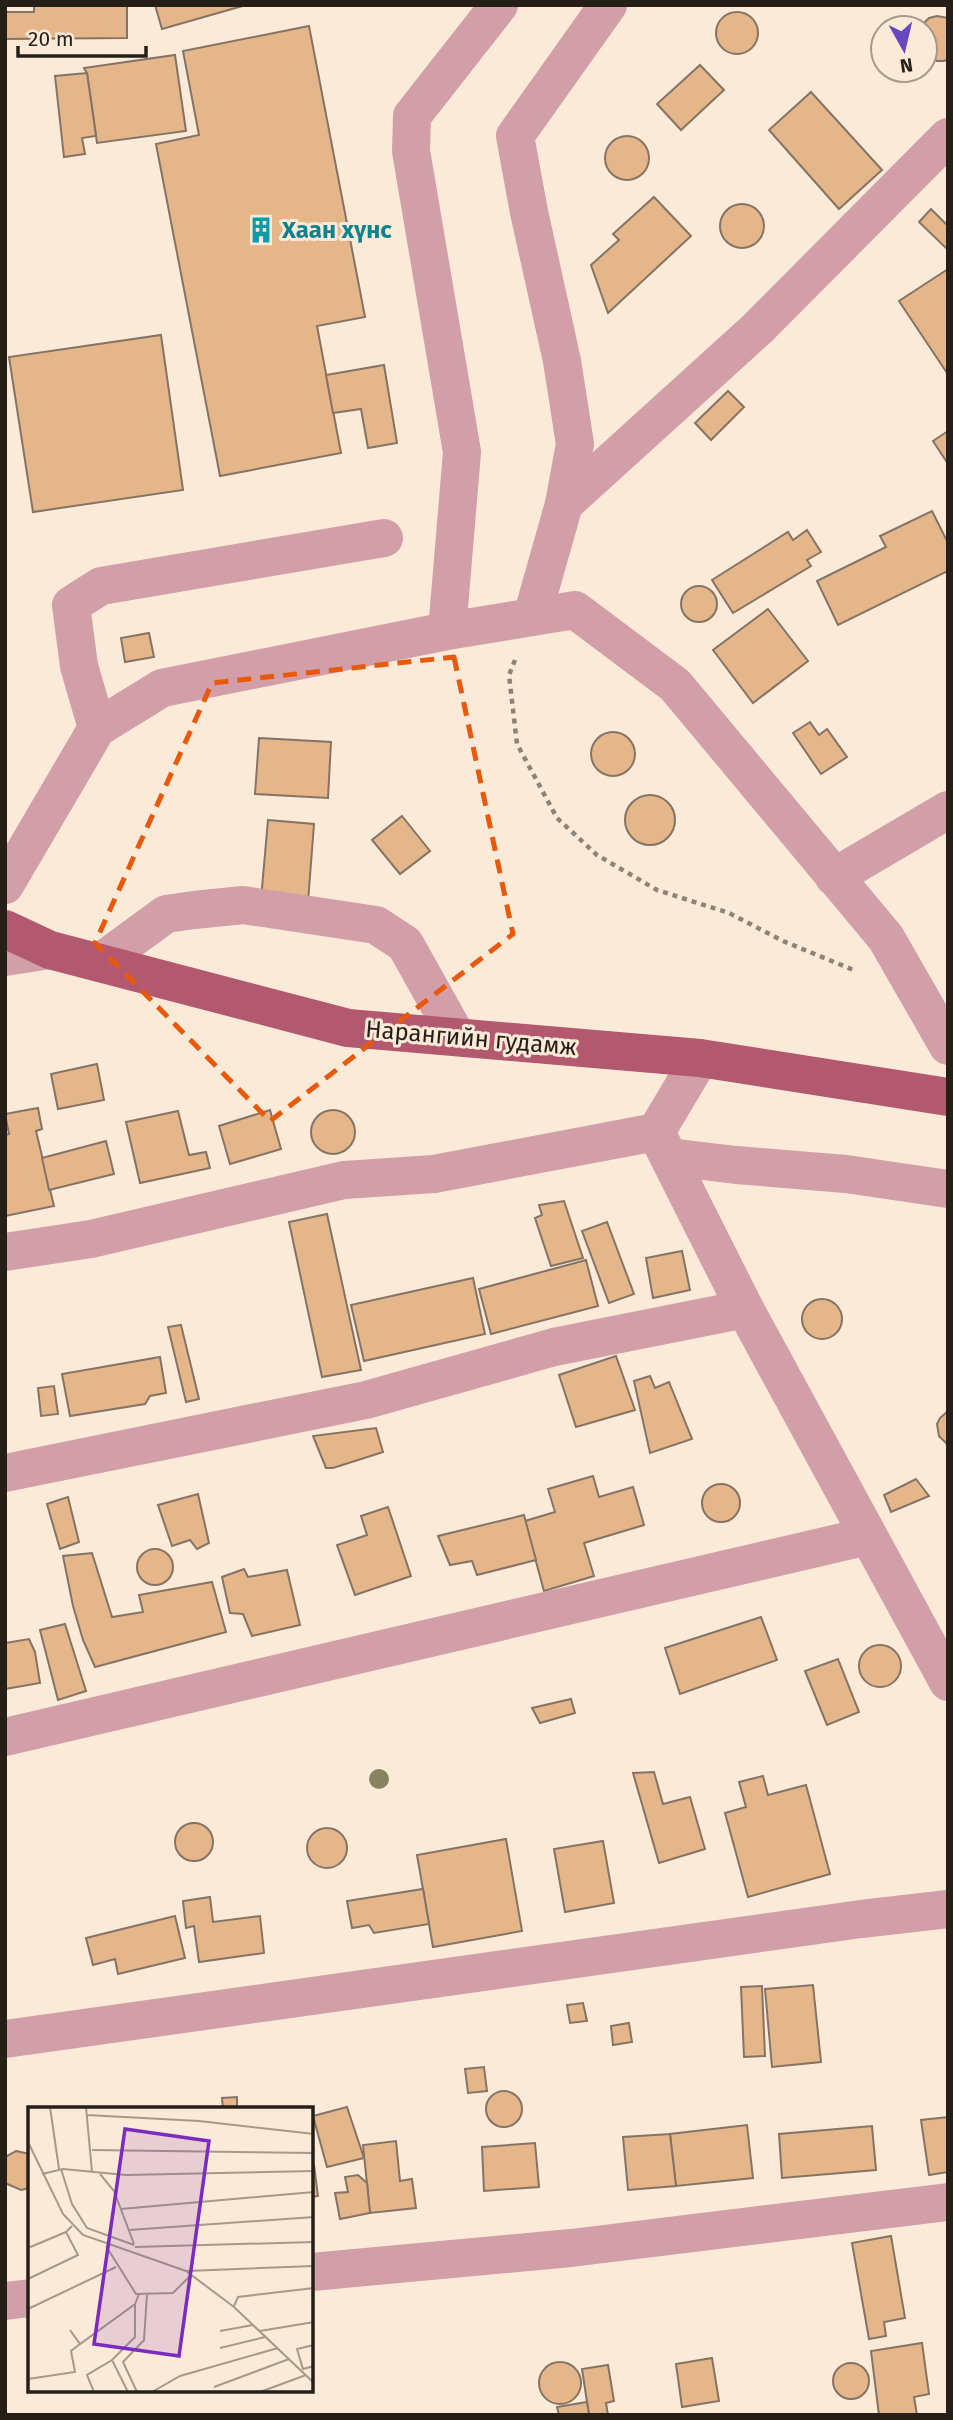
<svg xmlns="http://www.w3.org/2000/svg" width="953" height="2420" font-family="'Fira Sans',sans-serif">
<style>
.building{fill:#e5b68a;stroke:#857465;stroke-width:2}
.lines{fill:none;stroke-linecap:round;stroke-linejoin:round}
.path{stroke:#8f8377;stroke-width:4.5;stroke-dasharray:5 5;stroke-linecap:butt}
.minor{stroke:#d29ea8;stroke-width:38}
.major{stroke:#b2586f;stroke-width:38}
.tree{fill:#888261}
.marked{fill:none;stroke:#e8590c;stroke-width:5;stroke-dasharray:14 9;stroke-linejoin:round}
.labels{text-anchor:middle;stroke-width:6;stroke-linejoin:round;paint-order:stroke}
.culture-label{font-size:24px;font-weight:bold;fill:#0d838f;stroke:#fcead8;text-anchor:start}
.street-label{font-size:24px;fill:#251f18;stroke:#fcead8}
.inset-road{fill:none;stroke:#a6998b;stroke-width:2}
.view{fill:#7b2cbf;fill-opacity:0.15;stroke:#7b2cbf;stroke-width:3.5}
.inset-edge{fill:none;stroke:#251f18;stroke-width:3.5}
</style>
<rect width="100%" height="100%" fill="#fcead8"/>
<!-- building -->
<g class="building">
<path d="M34 5H127V38L5 39V12H34Z"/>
<path d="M155 5H246L162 29Z"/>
<circle cx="737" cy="33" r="21"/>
<path d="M937 16 948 18V59L944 61H937L925 56V28H919L929 18Z"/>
<path d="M309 26 365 317 317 326 341 453 220 476 156 144 199 135 183 51Z"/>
<path d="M175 55 186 131 97 143 87 73 84 68Z"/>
<path d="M700 65 724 90 681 130 657 104Z"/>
<path d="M87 73 96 136 82 138 85 154 64 157 55 76Z"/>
<path d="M811 92 882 170 839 209 769 130Z"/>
<circle cx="627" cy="158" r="22"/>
<path d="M654 197 691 236 608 313 591 265 619 240 613 234Z"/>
<circle cx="742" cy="226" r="22"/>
<path d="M931 209 948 226V250L919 222Z"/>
<path d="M948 269V372L947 373 899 301Z"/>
<path d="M161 335 183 490 33 512 9 357Z"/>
<path d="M384 365 397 443 368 448 361 409 333 413 326 375Z"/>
<path d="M728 391 744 407 711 440 695 423Z"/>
<path d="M948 431V464L933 441Z"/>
<path d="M932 511 948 543V571L838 625 817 581 886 547 880 536Z"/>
<path d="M807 530 821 552 807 560 811 566 733 613 712 580 788 532 793 540Z"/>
<circle cx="699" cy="604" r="18"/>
<path d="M768 609 808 661 753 703 713 650Z"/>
<path d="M149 633 154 657 125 662 121 638Z"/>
<path d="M810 722 819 735 827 729 847 757 821 774 793 733Z"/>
<circle cx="613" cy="754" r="22"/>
<path d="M259 738 331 742 328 798 255 794Z"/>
<circle cx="650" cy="820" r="25"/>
<path d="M402 816 430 851 400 874 372 840Z"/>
<path d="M268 820 314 824 308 902 261 899Z"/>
<path d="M97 1064 104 1100 58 1109 51 1074Z"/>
<path d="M38 1108 42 1129 36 1131 54 1206 5 1216V1135L9 1134 5 1114Z"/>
<path d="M270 1110 281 1149 230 1164 219 1126Z"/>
<circle cx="333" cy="1132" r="22"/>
<path d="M178 1111 189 1155 206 1152 210 1168 140 1183 126 1122Z"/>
<path d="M106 1141 114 1174 49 1190 42 1158Z"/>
<path d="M564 1201 583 1258 551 1266 535 1218 542 1215 539 1205Z"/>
<path d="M327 1214 361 1370 322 1377 289 1222Z"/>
<path d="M607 1222 634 1294 609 1303 582 1231Z"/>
<path d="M682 1251 690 1290 653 1298 646 1258Z"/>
<path d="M586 1260 598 1306 491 1334 479 1289Z"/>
<path d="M473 1278 485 1334 364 1361 351 1305Z"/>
<circle cx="822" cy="1319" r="20"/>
<path d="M181 1325 199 1399 186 1402 168 1327Z"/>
<path d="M616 1356 635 1410 576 1427 559 1375Z"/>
<path d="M160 1357 166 1393 150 1396 145 1404 70 1416 62 1374Z"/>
<path d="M650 1376 655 1388 669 1382 692 1439 650 1453 634 1381Z"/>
<path d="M54 1386 58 1414 41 1416 38 1388Z"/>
<path d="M948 1411V1445L939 1436 937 1424 940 1418Z"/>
<path d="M376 1428 383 1452 333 1468H326L313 1436Z"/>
<path d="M593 1476 599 1497 633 1487 644 1525 584 1543 594 1576 544 1591 525 1521 555 1512 548 1489Z"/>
<path d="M916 1479 929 1496 891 1512 884 1495Z"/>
<circle cx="721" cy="1503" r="19"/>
<path d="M198 1494 209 1543 197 1549 190 1540 172 1546 158 1505Z"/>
<path d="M68 1497 79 1542 60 1549 47 1504Z"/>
<path d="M388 1507 411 1576 355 1595 337 1545 367 1535 361 1516Z"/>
<path d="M524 1515 536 1560 477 1575 472 1561 450 1565 438 1536Z"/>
<circle cx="155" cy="1567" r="18"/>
<path d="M92 1553 112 1617 143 1612 139 1595 212 1582 226 1632 95 1667 83 1640 73 1606 63 1556Z"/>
<path d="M244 1569 248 1577 287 1570 300 1625 252 1636 243 1614 230 1613 222 1577Z"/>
<path d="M761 1617 777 1660 680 1694 665 1648Z"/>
<path d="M65 1624 86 1691 58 1700 40 1630Z"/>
<path d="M29 1639 35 1652 40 1683 5 1689V1643Z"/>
<circle cx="880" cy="1666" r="21"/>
<path d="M838 1659 859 1712 827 1725 805 1671Z"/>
<path d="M571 1699 575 1713 540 1723 532 1708Z"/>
<path d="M654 1772 663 1804 690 1797 705 1849 659 1863 633 1773Z"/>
<path d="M763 1776 768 1795 806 1785 830 1874 748 1897 725 1813 746 1807 739 1782Z"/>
<circle cx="194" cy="1842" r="19"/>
<circle cx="327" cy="1848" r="20"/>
<path d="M506 1839 522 1931 433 1947 417 1855Z"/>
<path d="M603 1841 614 1903 565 1912 554 1849Z"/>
<path d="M423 1889 429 1924 374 1933 369 1925 352 1928 347 1901Z"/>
<path d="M210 1897 213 1922 260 1916 264 1953 199 1962 194 1926 186 1928 183 1901Z"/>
<path d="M175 1916 185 1958 118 1974 115 1959 93 1965 86 1938Z"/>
<path d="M813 1985 821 2062 772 2067 765 1989Z"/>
<path d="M762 1986 765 2056 744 2057 741 1987Z"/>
<path d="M583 2003 587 2021 570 2023 567 2005Z"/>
<path d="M629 2023 632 2042 613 2045 611 2026Z"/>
<path d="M484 2067 487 2091 468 2093 465 2069Z"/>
<circle cx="504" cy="2109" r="18"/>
<path d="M237 2097V2108H223L222 2098Z"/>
<path d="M347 2107 364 2158 327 2167 313 2116Z"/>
<path d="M948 2117V2172L929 2175 921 2120Z"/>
<path d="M747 2125 753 2178 676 2186 670 2134Z"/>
<path d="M872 2126 876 2170 782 2178 779 2134Z"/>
<path d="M670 2134 676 2186 628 2190 623 2137Z"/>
<path d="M396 2141 400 2181 412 2179 416 2208 370 2213 363 2145Z"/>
<path d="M535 2143 539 2187 484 2191 482 2147Z"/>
<path d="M16 2151 30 2154V2188L21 2190 5 2183V2157Z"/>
<path d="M312 2165H314L318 2196 312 2197Z"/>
<path d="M358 2175 367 2183 370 2213 340 2219 335 2193 348 2192 345 2177Z"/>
<path d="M891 2236 905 2318 884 2322 886 2336 869 2339 852 2243Z"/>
<path d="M922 2343 929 2394 914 2397 917 2415H879L871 2351Z"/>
<path d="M712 2358 719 2401 682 2407 676 2364Z"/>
<circle cx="560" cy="2383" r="21"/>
<circle cx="851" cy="2381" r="18"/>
<path d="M608 2365 614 2401 606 2403 608 2415H589L582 2369Z"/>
<path d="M587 2402 589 2415H559L557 2407Z"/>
</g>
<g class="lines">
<!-- path -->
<path class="path" d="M515 660 509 675 517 744 557 818 597 855 657 890 729 913 783 941 856 971"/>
<!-- minor -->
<g class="minor">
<path d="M564 504 575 444 562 361 529 212 515 136 608 5"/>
<path d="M532 617 564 504 757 329 948 137"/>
<path d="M447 631 462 452 411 151 412 116 499 5"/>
<path d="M97 728 79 666 71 605 101 586 384 538"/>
<path d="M834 877 948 810"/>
<path d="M5 885 97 728 162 688 447 631 575 610 675 685 886 938 948 1046"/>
<path d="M5 957 50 950"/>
<path d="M99 963 166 914 194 910 243 905 376 925 405 944 457 1037"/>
<path d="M700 1058 656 1132 745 1309 948 1682"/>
<path d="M669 1157 736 1165 846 1174 948 1189"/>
<path d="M5 1252 91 1239 344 1180 434 1174 656 1132"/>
<path d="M5 1473 366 1400 554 1347 745 1309"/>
<path d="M5 1737 868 1536"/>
<path d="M5 2039 861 1919 948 1909"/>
<path d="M312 2272 571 2248 948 2202"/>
<path d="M5 2301 30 2298"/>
</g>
<!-- major -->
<path class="major" d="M5 929 50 950 348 1028 700 1058 948 1097"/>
</g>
<!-- trees -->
<circle class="tree" cx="379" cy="1779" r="10"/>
<!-- marked area -->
<path class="marked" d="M454 657 513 934 270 1121 95 943 212 683Z"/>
<!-- icons -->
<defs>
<g id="building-bare" transform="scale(2.1)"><path d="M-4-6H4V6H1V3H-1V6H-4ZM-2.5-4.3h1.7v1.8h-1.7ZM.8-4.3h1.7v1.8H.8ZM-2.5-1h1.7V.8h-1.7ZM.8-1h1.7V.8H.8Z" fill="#0f9aa8" stroke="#fcead8" stroke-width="2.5" paint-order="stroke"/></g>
</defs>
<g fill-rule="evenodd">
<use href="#building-bare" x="261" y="230"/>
</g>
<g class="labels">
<!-- culture labels -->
<g class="culture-label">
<text x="282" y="238">Хаан хүнс</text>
</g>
<!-- street labels -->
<g class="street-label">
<text transform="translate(471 1038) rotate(5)" y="8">Нарангийн гудамж</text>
</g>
</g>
<!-- overview -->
<g transform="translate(28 2107)">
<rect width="285" height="285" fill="#fcead8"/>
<path class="inset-road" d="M22 0 31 62M58 0 64 65M59 8 171 14 286 27M0 35 35 107 55 128 158 164 206 200 286 276M64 43 286 46M33 62 44 97 59 121 106 138M14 67 35 62 98 68 286 64M72 67 86 84 106 137M93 102 286 85M101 123 286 110M78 139 108 187 145 186 163 168M107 140 286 135M0 141 38 125M159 164 286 159M0 172 50 148 38 125 44 119M206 199 210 190 286 181M0 202 88 160M42 223 52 237 107 197 111 187M192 224 225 218M232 224 286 215M286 238 269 242 275 262 286 259M192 241 237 230M84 253 100 285M0 272 47 265 43 244 52 237M186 280 261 252M66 285 59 268 84 253 107 230V197M109 285 95 255 116 233 119 187M124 285 152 269 250 241M232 285 278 268"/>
<path class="view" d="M97 22 181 34 151 249 66 237Z"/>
<rect width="285" height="285" class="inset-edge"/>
</g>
<!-- border -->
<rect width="953" height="2420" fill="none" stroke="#251f18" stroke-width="14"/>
<!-- north arrow -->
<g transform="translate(904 49) rotate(172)"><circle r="33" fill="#fcead8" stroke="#a6998b" stroke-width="2"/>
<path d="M0-5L12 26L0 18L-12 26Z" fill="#6848c1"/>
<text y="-10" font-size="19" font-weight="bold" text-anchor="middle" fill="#251f18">N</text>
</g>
<!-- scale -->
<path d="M18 46v10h128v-10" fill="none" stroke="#251f18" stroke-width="3.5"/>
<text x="28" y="46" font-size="21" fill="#251f18" stroke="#fcead8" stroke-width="5" paint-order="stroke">20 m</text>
</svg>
